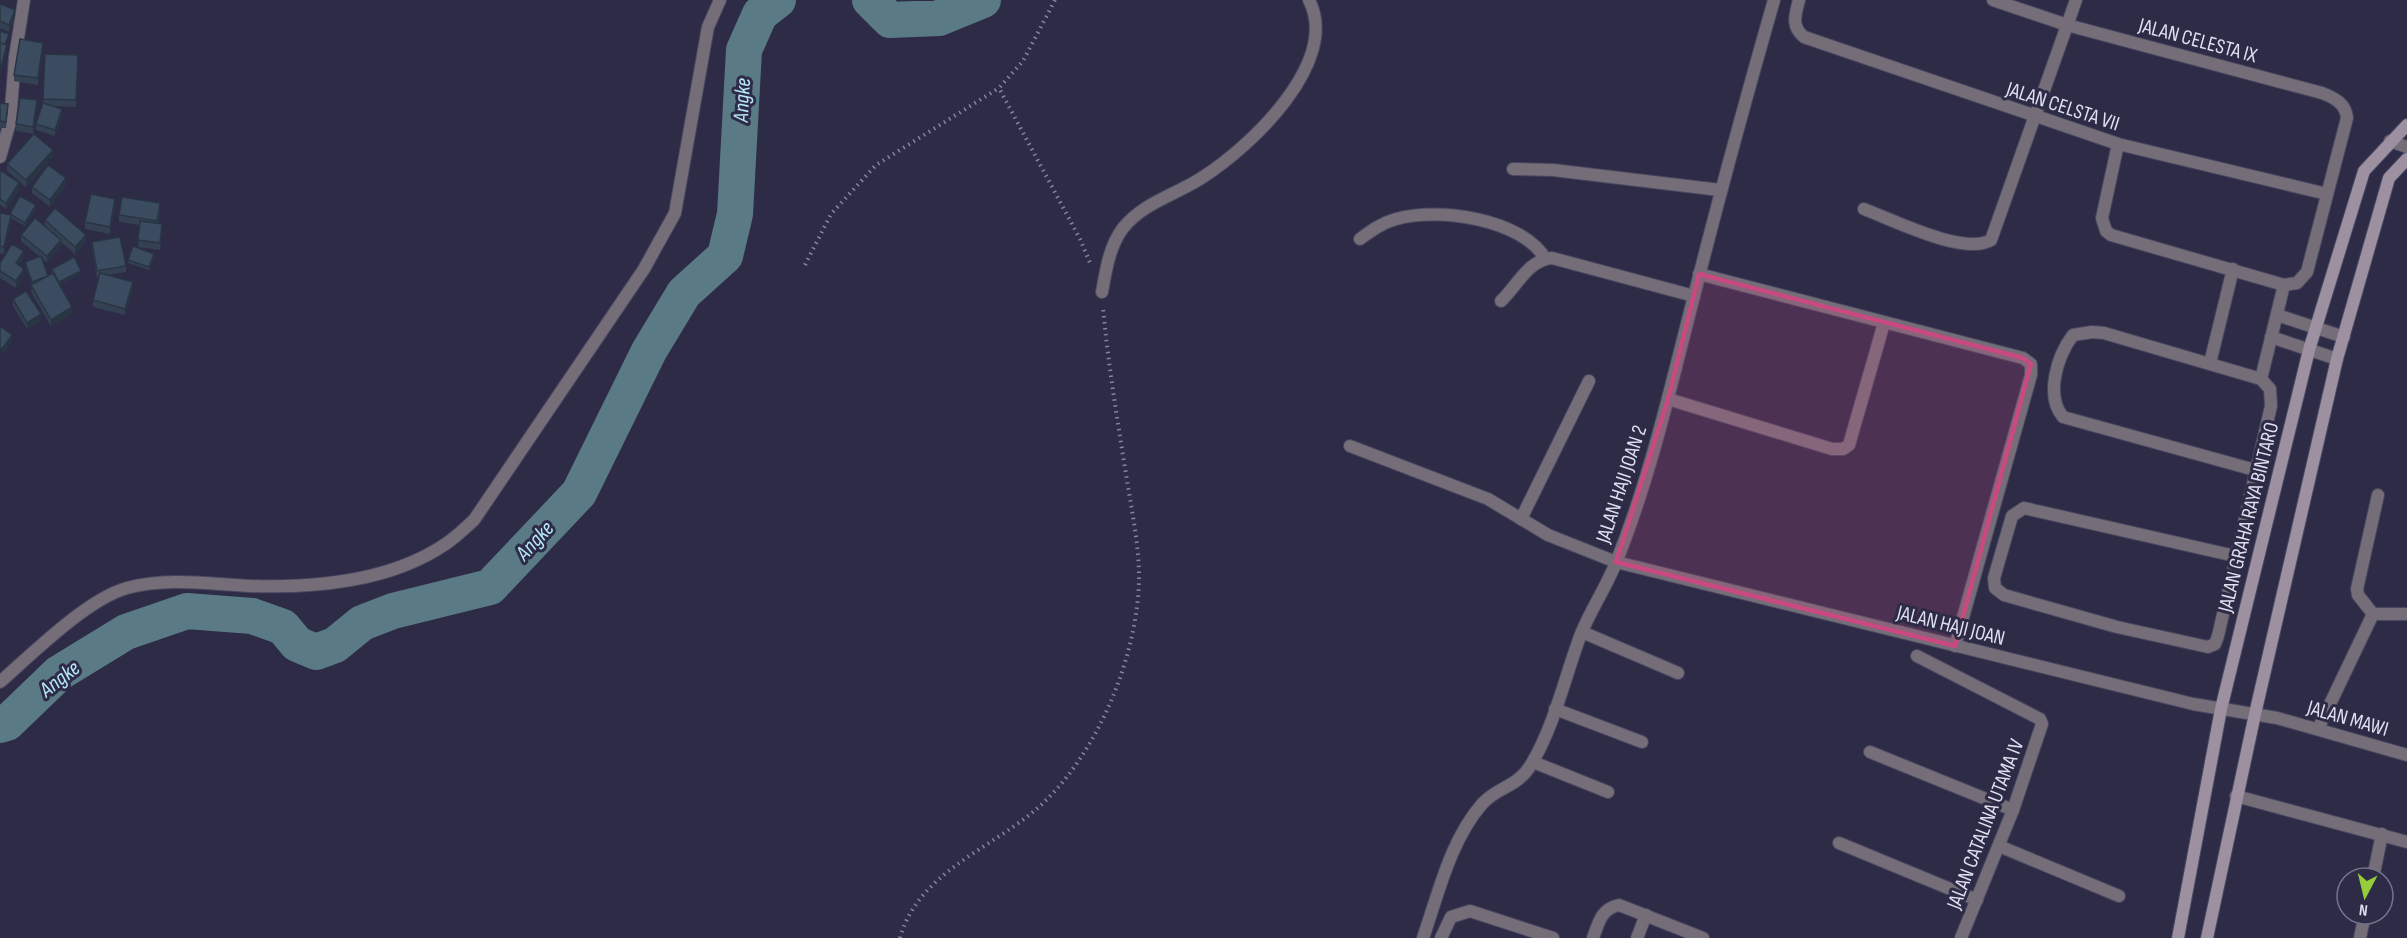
<svg xmlns="http://www.w3.org/2000/svg" width="2407" height="938" font-family="'Sofia Sans Condensed',sans-serif">
<style>
.lines{fill:none;stroke-linecap:round;stroke-linejoin:round}
.river{stroke:#5a7a86;stroke-width:36}
.street-casing{stroke:#494861;stroke-width:14}
.secondary-casing{stroke:#494861;stroke-width:14}
.path{stroke:#87869c;stroke-width:4;stroke-dasharray:1.5 4.5;stroke-linecap:butt}
.street{stroke:#756d78;stroke-width:12}
.secondary{stroke:#9c90a1;stroke-width:12}
.wall{fill:#334153}
.shaded-wall{fill:#293543}
.building{fill:#3b4c60;stroke:#293543;stroke-width:1.5}
.marked{fill:#c94a80;fill-opacity:0.2;stroke:#c94a80;stroke-width:4.5;stroke-linejoin:round}
.labels{text-anchor:middle;stroke-width:6;stroke-linejoin:round;paint-order:stroke}
.street-label{font-size:21px;fill:#dfdff1;stroke:#2d2b46}
.water-label{font-size:22px;font-style:italic;fill:#b6e8fa;stroke:#2d2b46}
</style>
<rect width="100%" height="100%" fill="#2d2b46"/>
<g class="lines">
<!-- river -->
<g class="river">
<path d="M870 0 890 20 939 18 983 0"/>
<path d="M0 725 7 723 59 673 126 632 187 611 252 616 283 627 297 644 316 652 335 645 362 623 393 611 490 587 579 493 649 351 684 293 725 256 735 214 744 50 760 14 778 0"/>
</g>
<!-- street casing -->
<g class="street-casing">
<g id="street">
<path d="M1799 0C1795 16 1791 26 1804 37L2118 144 2327 194"/>
<path d="M1993 0 2067 25 2322 93C2335 98 2346 104 2347 118L2307 272 2297 283 2284 285 2111 235 2106 231 2102 218 2118 144"/>
<path d="M2390 141 2407 147"/>
<path d="M0 157 10 122 15 57 24 0"/>
<path d="M1513 169 1553 170 1720 190"/>
<path d="M1864 209C1893 220 1964 256 1991 240L2076 0"/>
<path d="M1360 239C1372 230 1382 223 1396 219 1439 207 1521 219 1545 258"/>
<path d="M1699 274 2023 358 2031 364V375L1955 646"/>
<path d="M1102 292C1106 270 1109 247 1123 228 1144 202 1176 195 1203 177 1250 147 1341 62 1309 0"/>
<path d="M1501 301C1517 286 1528 260 1552 258L1694 296"/>
<path d="M2277 315 2344 337"/>
<path d="M2271 337 2337 359"/>
<path d="M2210 363 2233 269"/>
<path d="M2261 379 2284 285"/>
<path d="M1668 399 1832 449H1843L1849 445 1884 323"/>
<path d="M1350 446 1488 499 1548 535 1616 562 2193 704 2277 718 2407 755"/>
<path d="M1521 519 1589 381"/>
<path d="M2235 556 2024 508 2012 516 1994 578 1995 588 2004 595 2117 627 2208 647 2215 644 2218 636 2271 406 2270 389 2261 379 2104 333 2092 332 2073 335C2057 356 2045 396 2063 417L2255 470"/>
<path d="M2373 614H2407"/>
<path d="M1582 632 1678 673"/>
<path d="M1917 656 2040 719 2042 724 2013 810 1961 938"/>
<path d="M0 682C32 654 87 599 127 588 168 577 209 584 250 586 315 588 391 582 447 543 456 537 465 528 474 520L644 269 675 213 708 27 720 0"/>
<path d="M1555 709 1642 742"/>
<path d="M2318 729 2373 614 2358 595 2357 589 2378 495"/>
<path d="M1870 752 2013 810"/>
<path d="M1533 762 1608 792"/>
<path d="M2236 796 2407 842"/>
<path d="M1839 843 1977 900"/>
<path d="M1999 846 2119 896"/>
<path d="M2373 878 2382 834"/>
<path d="M1423 938C1439 892 1450 841 1482 804 1498 786 1518 788 1532 763 1555 724 1565 676 1581 634 1591 609 1607 586 1617 560 1651 475 1671 385 1694 296 1719 197 1746 98 1774 0"/>
<path d="M1441 938 1451 917 1470 911 1553 938"/>
<path d="M1593 938C1599 922 1601 909 1619 905L1703 938"/>
<path d="M1637 938 1646 915"/>
<path d="M2360 938 2365 914"/>
</g>
</g>
<!-- secondary casing -->
<g class="secondary-casing">
<g id="secondary">
<path d="M2178 938 2221 709 2309 350 2364 171 2407 125"/>
<path d="M2207 938 2255 714 2337 359 2389 178 2407 159"/>
</g>
</g>
<!-- path -->
<g class="path">
<path d="M1055 0 1023 61 999 88 1080 239 1091 265"/>
<path d="M805 265 831 214 876 165 999 88"/>
<path d="M900 938C917 875 987 850 1033 812 1095 761 1138 658 1139 578 1139 543 1131 507 1126 474 1117 418 1108 363 1103 307"/>
</g>
<!-- street -->
<use href="#street" class="street"/>
<!-- secondary -->
<use href="#secondary" class="secondary"/>
</g>
<!-- wall -->
<g class="wall">
<path d="M0 4 15 17 9 32 0 28Z"/>
<path d="M43 50 38 85 14 81V75Z"/>
<path d="M45 54 78 55 76 107 53 106 62 116 55 136 36 130V124L43 103Z"/>
<path d="M0 103 8 110 6 128H0Z"/>
<path d="M37 107 33 134 16 131V124Z"/>
<path d="M53 156 26 187 7 171V164Z"/>
<path d="M0 170 19 190 6 209 0 205Z"/>
<path d="M66 185 50 207 32 193V187Z"/>
<path d="M115 206 110 234 85 229V222Z"/>
<path d="M36 209 25 226 11 218 4 254 0 253V213L10 215Z"/>
<path d="M160 210 158 223 162 230 160 250 138 247 140 225 119 222V215Z"/>
<path d="M45 220 86 242 75 254 61 242V246L47 263 42 258 48 276 52 273V269L81 274 60 285 72 314 51 326 31 292 32 285 25 265V262L40 257 21 241V235L45 226Z"/>
<path d="M92 242 126 266V272L109 275 133 288 125 315 93 307V300L99 277 97 278 92 248Z"/>
<path d="M154 257 149 270 128 263V260Z"/>
<path d="M24 258 19 265 24 275 16 288 0 278V263Z"/>
<path d="M13 299 41 321 27 329 13 306Z"/>
</g>
<!-- shaded-wall -->
<g class="shaded-wall">
<path d="M15 10V17L9 32V25Z"/>
<path d="M43 43V50L38 85V78Z"/>
<path d="M7 45V52L0 76V70Z"/>
<path d="M37 100V107L33 134V127Z"/>
<path d="M62 109V116L55 136V130Z"/>
<path d="M53 150V156L26 187V180Z"/>
<path d="M66 178V185L50 207V200Z"/>
<path d="M19 183V190L6 209V203Z"/>
<path d="M115 199V206L110 234V227Z"/>
<path d="M36 205V209L25 226V223Z"/>
<path d="M11 215V222L4 254V247Z"/>
<path d="M86 235V242L75 254V247Z"/>
<path d="M61 240V246L47 263V256Z"/>
<path d="M24 251V258L16 270V263Z"/>
<path d="M24 269V275L16 288V281Z"/>
<path d="M81 271V274L59 285V282Z"/>
<path d="M133 282V288L125 315V309Z"/>
<path d="M72 307V314L51 326V320Z"/>
<path d="M41 314V321L27 329V323Z"/>
<path d="M12 335V342L2 356V349Z"/>
</g>
<!-- building -->
<g class="building">
<path d="M0 4 15 10 9 25 0 21Z"/>
<path d="M0 31 9 34 5 45 0 43Z"/>
<path d="M20 39 43 43 38 78 14 75Z"/>
<path d="M0 43 7 45 0 70Z"/>
<path d="M45 54 78 55 76 100 43 99Z"/>
<path d="M20 98 37 100 33 127 16 124Z"/>
<path d="M0 103 8 104 6 122 0 121Z"/>
<path d="M43 103 62 109 55 130 36 124Z"/>
<path d="M34 134 53 150 26 180 7 164Z"/>
<path d="M48 165 66 178 50 200 32 187Z"/>
<path d="M0 170 19 183 6 203 0 199Z"/>
<path d="M91 194 115 199 110 227 85 222Z"/>
<path d="M20 196 36 205 25 223 10 214Z"/>
<path d="M122 197 160 203 157 221 119 215Z"/>
<path d="M55 208 86 235 75 247 45 220Z"/>
<path d="M0 213 11 215 4 247 0 246Z"/>
<path d="M35 218 61 240 47 256 21 235Z"/>
<path d="M140 221 162 224 160 243 138 240Z"/>
<path d="M120 237 126 266 97 271 92 242Z"/>
<path d="M12 244 24 251 16 263 24 269 16 281 0 271V263Z"/>
<path d="M133 246 154 254 149 267 128 260Z"/>
<path d="M41 256 48 276 32 282 25 262Z"/>
<path d="M74 257 81 271 59 282 52 269Z"/>
<path d="M53 273 72 307 51 320 31 285Z"/>
<path d="M100 273 133 282 125 309 93 300Z"/>
<path d="M26 291 41 314 27 323 13 299Z"/>
<path d="M0 326 12 335 2 349 0 348Z"/>
</g>
<!-- marked area -->
<path class="marked" d="M1699 274 2023 358 2031 364 1955 646 1616 562 1668 399Z"/>
<g class="labels">
<!-- street labels -->
<g class="street-label">
<text transform="translate(2198 40) rotate(15)" y="7">JALAN CELESTA IX</text>
<text transform="translate(2063 106) rotate(18)" y="7">JALAN CELSTA VII</text>
<text transform="translate(1621 484) rotate(-72)" y="7">JALAN HAJI JOAN 2</text>
<text transform="translate(2248 517) rotate(-76)" y="7">JALAN GRAHA RAYA BINTARO</text>
<text transform="translate(1951 625) rotate(14)" y="7">JALAN HAJI JOAN</text>
<text transform="translate(2348 718) rotate(16)" y="7">JALAN MAWI</text>
<text transform="translate(1985 824) rotate(-69)" y="7">JALAN CATALINA UTAMA IV</text>
</g>
<!-- water labels -->
<g class="water-label">
<text transform="translate(741 100) rotate(-87)" y="8">Angke</text>
<text transform="translate(534 540) rotate(-47)" y="8">Angke</text>
<text transform="translate(59 678) rotate(-38)" y="8">Angke</text>
</g>
</g>
<!-- north arrow -->
<g transform="translate(2365 896) rotate(187)"><circle r="28" fill="#2d2b46" stroke="#74738a" stroke-width="1.5"/>
<path d="M0-4.5L10 22L0 15L-10 22Z" fill="#96cc39"/>
<text y="-9" font-size="16" font-weight="bold" text-anchor="middle" fill="#dfdff1">N</text>
</g>
</svg>
